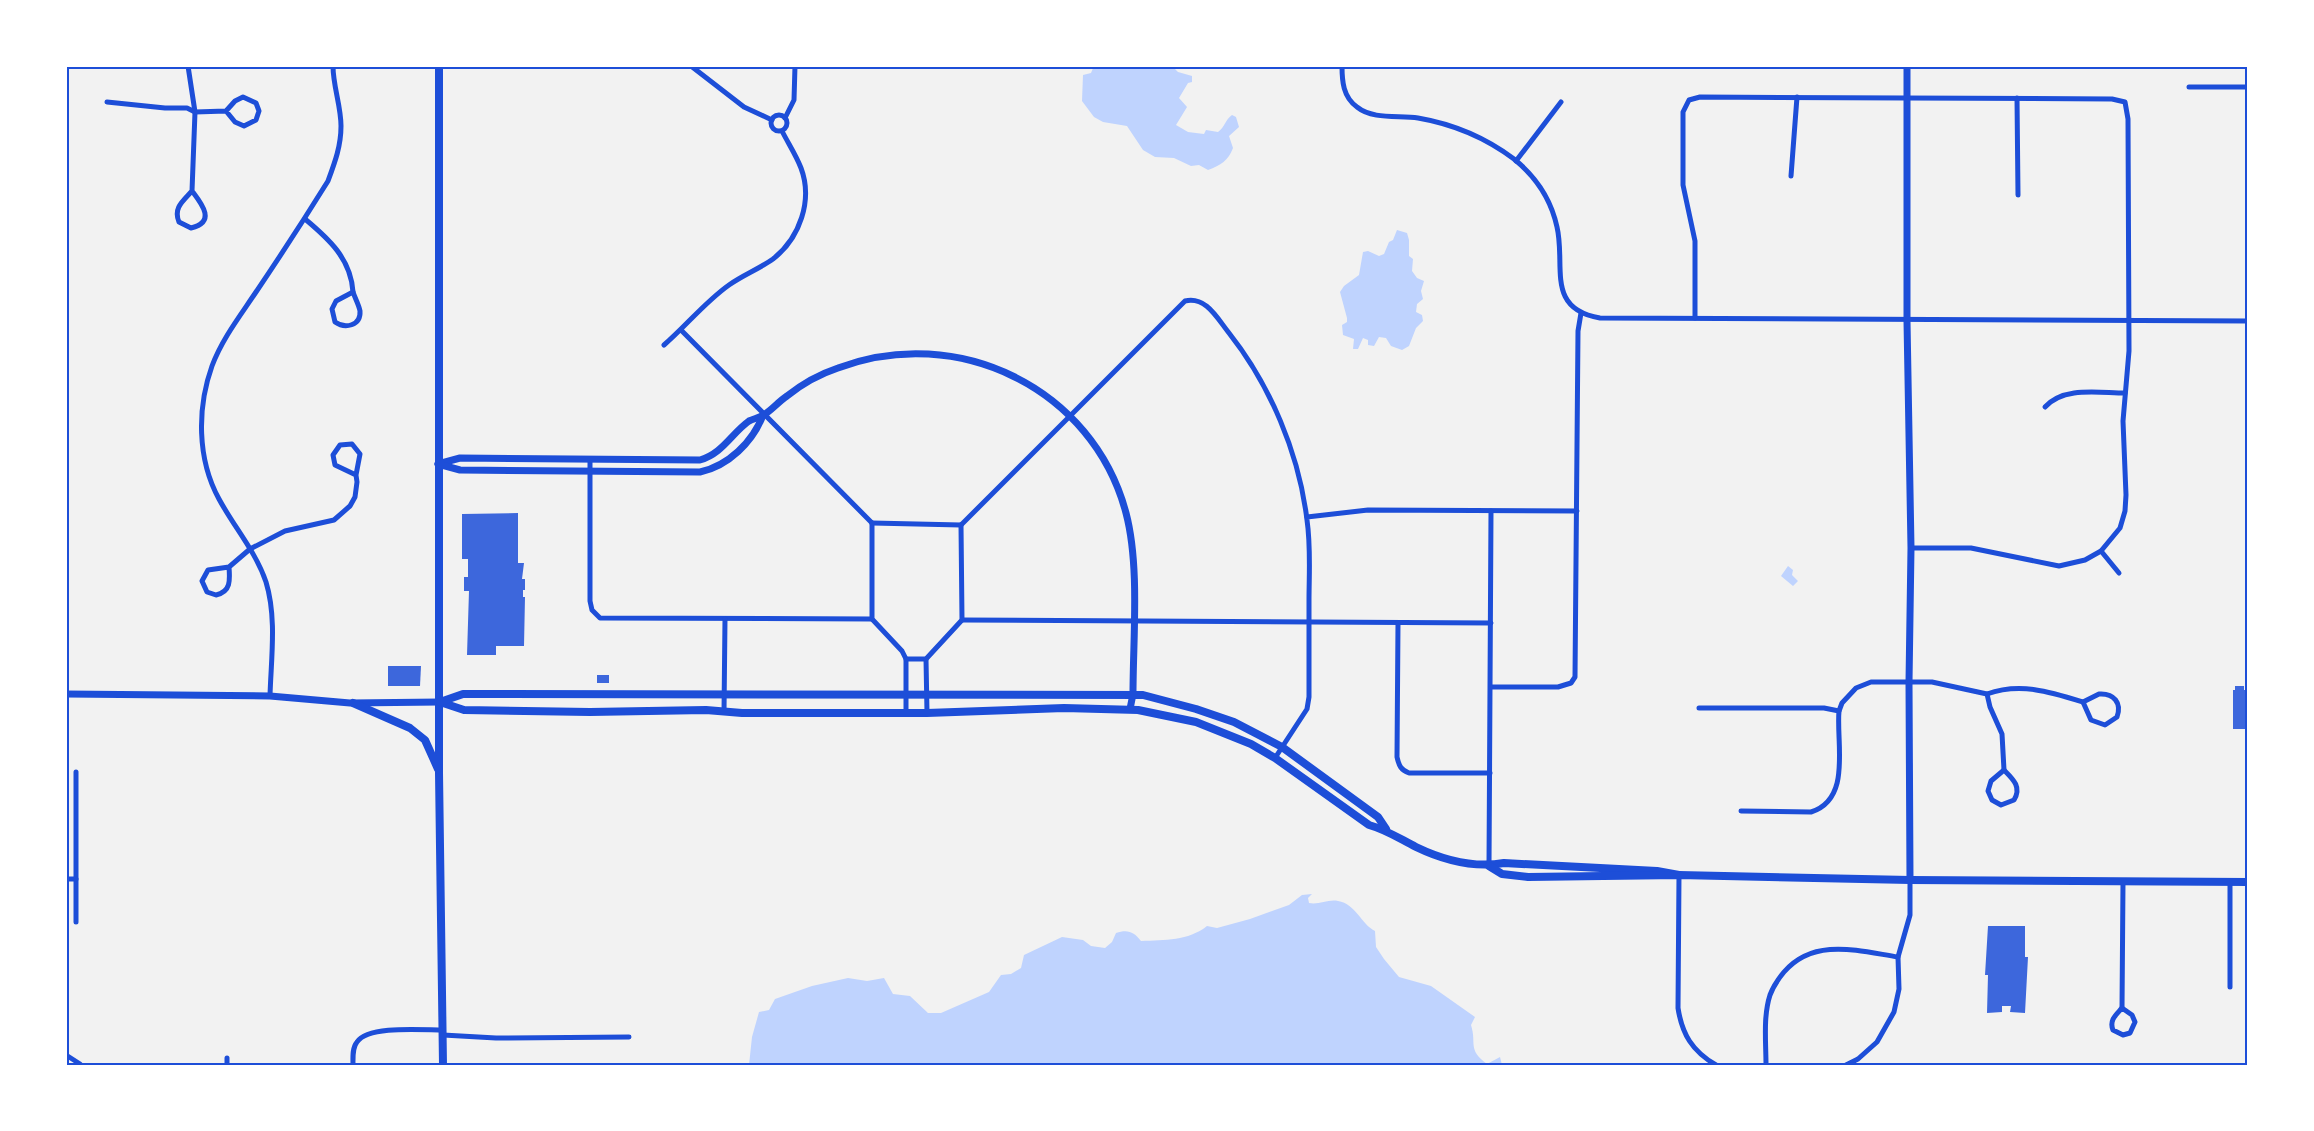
<svg xmlns="http://www.w3.org/2000/svg" width="2314" height="1131" font-family="Jost,sans-serif">
<style>
.water{fill:#bfd3fe}
.building{fill:#3d67dc}
.lines{fill:none;stroke-linecap:round;stroke-linejoin:round}
.minor{stroke:#1d4ed8;stroke-width:5}
.tertiary{stroke:#1d4ed8;stroke-width:7}
.secondary{stroke:#1d4ed8;stroke-width:8}
.neatline{fill:none;stroke:#1d4ed8;stroke-width:2}
</style>
<rect width="100%" height="100%" fill="#f2f2f2"/>
<!-- water -->
<g class="water">
<path d="M1094 66H1172L1178 72 1192 76V82L1188 83 1179 98 1187 107 1176 125 1188 132 1204 134 1206 130 1218 132C1225 127 1225 120 1232 115L1236 117 1239 127 1229 136 1233 148C1228 161 1221 165 1208 170L1199 165 1191 166 1174 158 1155 157 1143 150 1127 126 1103 122 1094 117 1082 101 1083 75 1091 73Z"/>
<path d="M1397 230 1407 233 1409 240V256L1413 259 1412 271 1417 278 1424 281 1421 291 1423 299 1417 304 1416 312 1422 315 1423 321 1416 328 1409 346 1402 350 1391 346 1386 338 1379 337 1374 346 1368 345V340L1363 338 1358 349H1353L1354 339 1343 335 1342 325 1347 322V318L1340 292 1344 286 1359 275 1363 252 1368 251 1379 256 1384 254 1389 242 1393 240Z"/>
<path d="M1788 566 1793 570 1792 575 1798 581 1793 586 1781 576Z"/>
<path d="M1312 894 1308 898 1309 903C1319 905 1328 899 1338 901 1356 904 1361 924 1375 931L1376 947 1384 959 1399 977 1431 986 1475 1017 1471 1025C1477 1044 1467 1049 1487 1064L1500 1057 1502 1065H749L752 1037 759 1012 769 1010 775 999 812 986 848 978 867 981 884 978 893 994 910 996 928 1013H941L989 992 1001 975 1011 974 1021 968 1024 955 1062 937 1083 940 1091 946 1105 948 1112 942 1116 933C1128 929 1134 932 1141 941 1165 940 1188 941 1207 926L1217 928 1250 919 1289 905 1302 895Z"/>
</g>
<!-- building -->
<g class="building">
<path d="M518 513V563H524L522 579H525V590H523V597H525L524 646H496V655H467L469 591H464V577H468V559H462V514Z"/>
<path d="M388 666H421L420 686H388Z"/>
<rect x="597" y="675" width="12" height="8"/>
<path d="M2235 686H2244V690H2248V729H2233V690H2235Z"/>
<path d="M1988 926H2025V957H2028L2025 1013 2010 1012 2011 1006H2002V1012L1987 1013 1988 975H1985Z"/>
</g>
<g class="lines">
<!-- minor -->
<g class="minor">
<path d="M188 66 195 112 192 191C183 201 173 208 179 222L191 228C217 222 201 203 192 191"/>
<path d="M691 66 744 107 772 120"/>
<path d="M1342 66C1342 81 1343 97 1357 107 1373 120 1399 115 1418 118 1453 124 1486 138 1514 159 1535 176 1551 199 1557 227 1566 265 1545 309 1600 318L2248 321"/>
<path d="M2189 87H2248"/>
<path d="M2017 98 2018 195"/>
<path d="M107 102 165 108H187L195 112 226 111 235 122 244 126 256 120 259 111 256 103 243 97 235 101 226 111"/>
<circle cx="779" cy="123" r="8"/>
<path d="M785 118 794 100 795 66"/>
<path d="M1516 161 1561 102"/>
<path d="M1791 176 1797 97"/>
<path d="M305 219C329 239 351 259 353 292"/>
<path d="M353 292C355 298 359 305 360 311 361 326 345 329 335 322L332 309 336 301Z"/>
<path d="M1695 318V241L1683 185V112L1689 100 1700 97 2112 99 2125 102 2128 119 2129 351 2123 421 2126 495 2125 511 2120 528 2101 551 2085 560 2059 566 1971 548H1911"/>
<path d="M681 330 872 523"/>
<path d="M664 345C686 326 705 302 729 285 743 275 759 269 773 259 800 238 813 200 801 168 796 155 788 143 782 131"/>
<path d="M2045 407C2064 386 2099 393 2125 393"/>
<path d="M590 459V601L592 610 600 618 872 619"/>
<path d="M1307 517 1368 510 1577 511"/>
<path d="M872 523V619L902 651 906 659V713"/>
<path d="M872 523 961 525"/>
<path d="M961 525 1185 301C1206 296 1217 318 1229 333 1270 385 1299 453 1307 520 1311 547 1309 574 1309 601 1309 633 1309 665 1309 697L1307 709 1275 758"/>
<path d="M2101 551 2119 573"/>
<path d="M229 567C230 580 231 592 216 595L207 592 202 581 208 570 229 567 250 549 285 531 334 520 350 506 355 497 357 482 356 475 360 454 352 444 340 445 333 455 335 465 356 475"/>
<path d="M962 620 1491 623"/>
<path d="M1398 623 1397 757C1399 766 1401 770 1409 773H1490"/>
<path d="M906 659H926L962 620 961 525"/>
<path d="M926 659 927 713"/>
<path d="M1491 687H1558L1571 683 1575 677 1578 331 1581 313"/>
<path d="M1987 694C2020 682 2051 692 2083 702"/>
<path d="M2099 694C2114 693 2122 703 2117 717L2105 725 2091 720 2083 702Z"/>
<path d="M270 696C271 659 277 618 266 582 256 552 234 527 219 499 197 459 197 408 212 366 222 339 240 316 256 292 281 255 305 218 328 181 335 162 341 146 341 126 341 106 333 86 333 66"/>
<path d="M1699 708H1824L1839 711"/>
<path d="M724 712 725 619"/>
<path d="M2004 770C2013 779 2022 787 2014 800L2001 805 1992 800 1988 791 1991 781Z"/>
<path d="M76 772V922"/>
<path d="M1741 811 1811 812C1852 799 1836 744 1839 711L1842 703 1856 688 1871 682H1932L1987 694 1990 707 2002 734 2004 770"/>
<path d="M1489 866 1491 511"/>
<path d="M1679 875 1678 1008C1682 1034 1692 1051 1716 1065"/>
<path d="M66 879H76"/>
<path d="M2230 987V882"/>
<path d="M2122 1008 2123 882"/>
<path d="M2122 1008 2132 1015 2135 1022 2130 1033 2123 1035 2113 1030C2109 1020 2116 1015 2122 1008Z"/>
<path d="M443 1035 496 1038 629 1037"/>
<path d="M66 1055 80 1064"/>
<path d="M227 1058V1065"/>
<path d="M353 1065C353 1058 352 1048 357 1042 368 1025 423 1030 443 1030"/>
<path d="M1766 1065C1766 1042 1763 1017 1770 995 1773 987 1779 978 1784 972 1814 937 1859 951 1898 957"/>
<path d="M1846 1065 1858 1059 1877 1042 1894 1012 1899 989 1898 957 1910 915V880"/>
</g>
<!-- tertiary -->
<g class="tertiary">
<path d="M1907 66V321L1911 548 1909 682 1910 880"/>
<path d="M438 464 460 458 700 460C723 453 731 434 749 421 753 419 758 418 762 416 771 411 778 402 787 396 802 384 820 374 838 368 957 323 1093 388 1126 513 1140 566 1133 638 1133 694L1130 709"/>
<path d="M438 464 460 470 700 472C728 466 753 442 763 415"/>
<path d="M66 694 270 696 350 703 440 702"/>
</g>
<!-- secondary -->
<g class="secondary">
<path d="M439 66V773L443 1065"/>
<path d="M440 702 464 710 590 712 706 710 742 713H927L1064 708 1138 710 1196 722 1251 744 1275 758 1369 825C1387 830 1400 839 1416 847 1443 860 1475 868 1504 863L1657 871 1679 875"/>
<path d="M440 702 463 694 1143 695 1196 709 1234 722 1282 747 1378 817 1386 829"/>
<path d="M353 703 410 728 425 740 438 769"/>
<path d="M1489 866 1502 874 1528 877 1679 875 1910 880 2248 882"/>
</g>
</g>
<!-- border -->
<rect width="2314" height="1131" fill="none" stroke="#ffffff" stroke-width="135"/>
<rect x="68" y="68" width="2178" height="996" class="neatline"/>
</svg>
